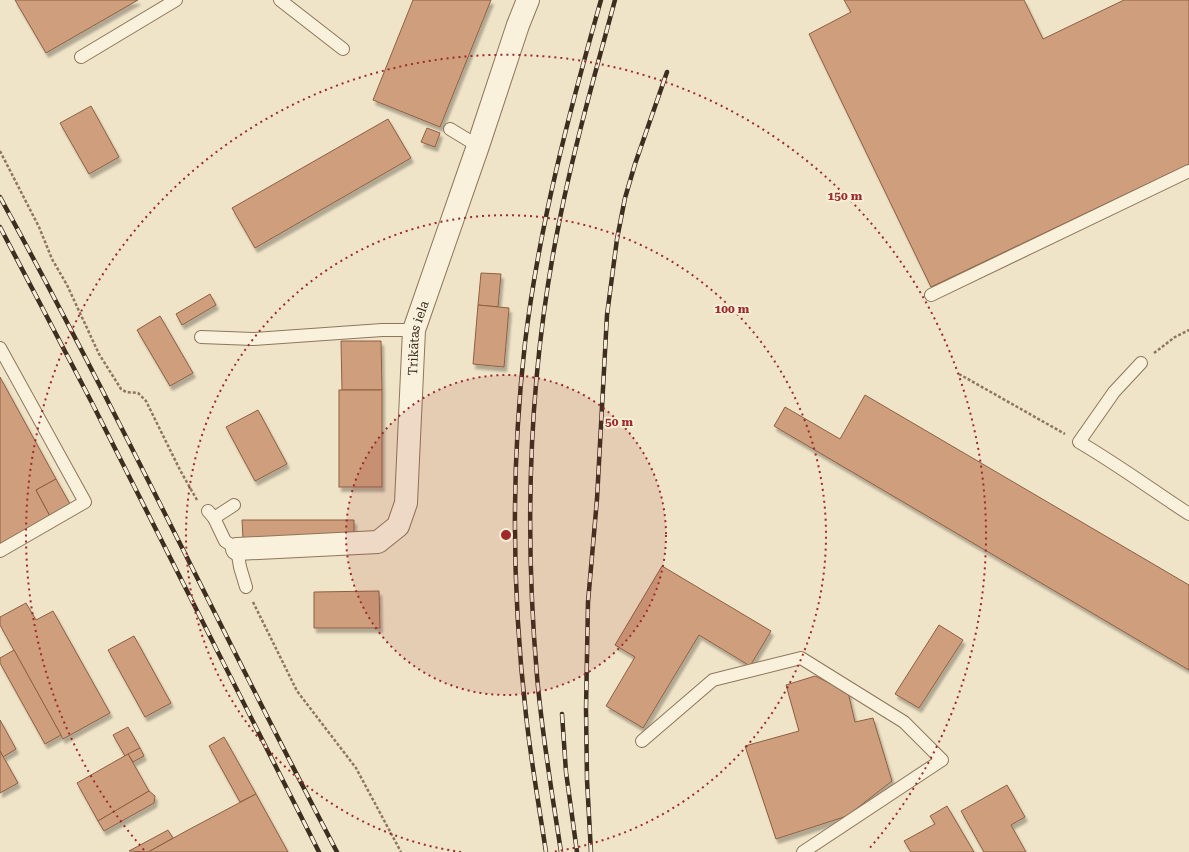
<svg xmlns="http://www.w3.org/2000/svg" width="1189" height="852" font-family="'Roboto Serif',serif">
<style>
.building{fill:#cf9f7d;stroke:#8d5f41;filter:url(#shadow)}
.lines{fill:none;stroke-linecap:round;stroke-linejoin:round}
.service-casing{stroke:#8d765c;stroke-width:14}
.minor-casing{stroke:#8d765c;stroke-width:24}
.path{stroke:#8d765c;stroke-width:2.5;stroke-dasharray:3 2;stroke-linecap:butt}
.service{stroke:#faf1dc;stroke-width:12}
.minor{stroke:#faf1dc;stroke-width:22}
.rail-casing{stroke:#3d2e20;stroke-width:4.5}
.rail{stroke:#f7eed8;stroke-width:3;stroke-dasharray:9;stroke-linecap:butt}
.ring{fill:none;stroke:#9e2a2b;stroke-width:2;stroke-dasharray:2 4}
.labels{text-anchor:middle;stroke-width:4;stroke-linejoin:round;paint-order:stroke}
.street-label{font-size:13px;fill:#3d2e20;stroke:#f7eed8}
.centre{fill:#9e2a2b;stroke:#f7eed8;stroke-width:2}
.ring-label{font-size:12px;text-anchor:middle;font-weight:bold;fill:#9e2a2b;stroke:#f7eed8;stroke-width:4;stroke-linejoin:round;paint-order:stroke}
</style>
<defs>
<filter id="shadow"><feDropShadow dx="2.5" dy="4.5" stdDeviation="1" flood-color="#0004"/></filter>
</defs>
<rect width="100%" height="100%" fill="#f0e4c8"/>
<!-- building -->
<g class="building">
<path d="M15 0H138L46 53Z"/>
<path d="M413 0H491L440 127 373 100Z"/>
<path d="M844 0H1024L1043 39 1124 0H1189V164L931 287 809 34 851 12Z"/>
<path d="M91 106 119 157 89 174 60 123Z"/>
<path d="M388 119 411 158 255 248 232 208Z"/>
<path d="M427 128 440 133 435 147 421 142Z"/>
<path d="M481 273 501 274 498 307 478 305Z"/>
<path d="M210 294 216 305 182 325 176 314Z"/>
<path d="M478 305 509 308 504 367 473 364Z"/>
<path d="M160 316 193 373 170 386 137 330Z"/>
<path d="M341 341H381L382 390H342Z"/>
<path d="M0 377 56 479 36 490 50 516 0 544Z"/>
<rect x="339" y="390" width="43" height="97"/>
<path d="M865 395 1189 585V670L774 426 785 407 840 439Z"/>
<path d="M258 410 287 464 255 481 226 427Z"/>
<path d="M56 479 70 504 50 516 36 490Z"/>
<path d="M242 520H354V540L243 539Z"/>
<path d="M662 566 771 631 750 666 699 635 643 728 606 706 635 657 615 645Z"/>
<path d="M379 591 380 628H314V592Z"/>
<path d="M26 603 36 620 53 611 110 713 63 739 0 625V617Z"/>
<path d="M939 625 963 640 919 708 895 694Z"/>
<path d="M134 636 171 703 145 717 108 650Z"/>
<path d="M14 650 61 735 45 744 0 663V658Z"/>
<path d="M815 676 848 692 855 722 873 718 892 781 847 816 776 839 745 746 799 731 786 685Z"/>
<path d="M0 720 16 749 3 757 0 751Z"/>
<path d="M128 727 140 748 125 756 113 735Z"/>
<path d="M224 737 256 794 240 802 209 746Z"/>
<path d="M140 748 144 756 133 762 128 754Z"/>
<path d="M0 751 18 783 0 793Z"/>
<path d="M128 754 149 791 98 821 77 783Z"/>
<path d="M1007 785 1025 817 1011 825 1026 852H984L961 811Z"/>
<path d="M149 791 155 796 154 803 104 831 98 821Z"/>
<path d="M256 794 288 852H148L188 830Z"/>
<path d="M947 806 974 852H911L904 841 935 824 930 816Z"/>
<path d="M168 830 173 838 148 852 129 851Z"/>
</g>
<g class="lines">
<!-- service casing -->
<g class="service-casing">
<g id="service">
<path d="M280 0 343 49"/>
<path d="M81 57 176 0"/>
<path d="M450 129 478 146"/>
<path d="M931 295 1189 171"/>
<path d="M201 337 253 339 382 330H414"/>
<path d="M0 348 85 502 0 551"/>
<path d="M1141 363 1114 392 1079 442C1117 464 1152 490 1189 514"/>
<path d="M208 511 214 518 225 541 237 549 240 567 246 587"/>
<path d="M214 518 234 505"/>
<path d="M642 741 713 680 801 658 904 722 942 760 803 852"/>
</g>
</g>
<!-- minor casing -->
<g class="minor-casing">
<g id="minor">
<path id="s1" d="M237 549 378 542 398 526 406 503 414 330 478 146 518 25 528 0"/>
</g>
</g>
<!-- path -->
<g class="path">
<path d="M0 151 39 227 52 259 67 285 99 354 121 389 126 392 138 393 146 401 180 470 197 500"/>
<path d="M1154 353 1175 337 1189 330"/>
<path d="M959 374 1065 434"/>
<path d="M253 602 297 691 356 768 401 852"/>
</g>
<!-- service -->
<use href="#service" class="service"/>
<!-- minor -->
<use href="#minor" class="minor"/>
<!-- rail casing -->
<g class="rail-casing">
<g id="rail">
<path d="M0 197C118 412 223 635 337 852"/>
<path d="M0 227 91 401 319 852"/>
<path d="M562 714 566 772 577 852"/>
<path d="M546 852C539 806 531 761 526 715 512 592 511 466 525 343 539 226 569 113 601 0"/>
<path d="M561 852C552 793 542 735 537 676 524 525 529 371 559 223 574 147 595 74 615 0"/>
<path d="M591 852 587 780 586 709 588 602 597 499 607 315 617 239 625 198 635 164 667 72"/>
</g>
</g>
<!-- rail -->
<use href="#rail" class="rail"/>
</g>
<!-- distance rings -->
<circle cx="506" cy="535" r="160" fill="#9e2a2b" fill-opacity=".12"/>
<g class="ring">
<circle cx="506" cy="535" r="160"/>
<path d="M461 852A320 320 0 1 1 551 852"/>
<path d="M144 850A480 480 0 1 1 868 850"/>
</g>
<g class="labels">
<!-- street labels -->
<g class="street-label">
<text dy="5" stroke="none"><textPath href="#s1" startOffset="357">Trikātas iela</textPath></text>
</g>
</g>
<circle cx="506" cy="535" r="6" class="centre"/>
<g class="ring-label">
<text x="845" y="200">150 m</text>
<text x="732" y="313">100 m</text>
<text x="619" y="426">50 m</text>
</g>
</svg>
